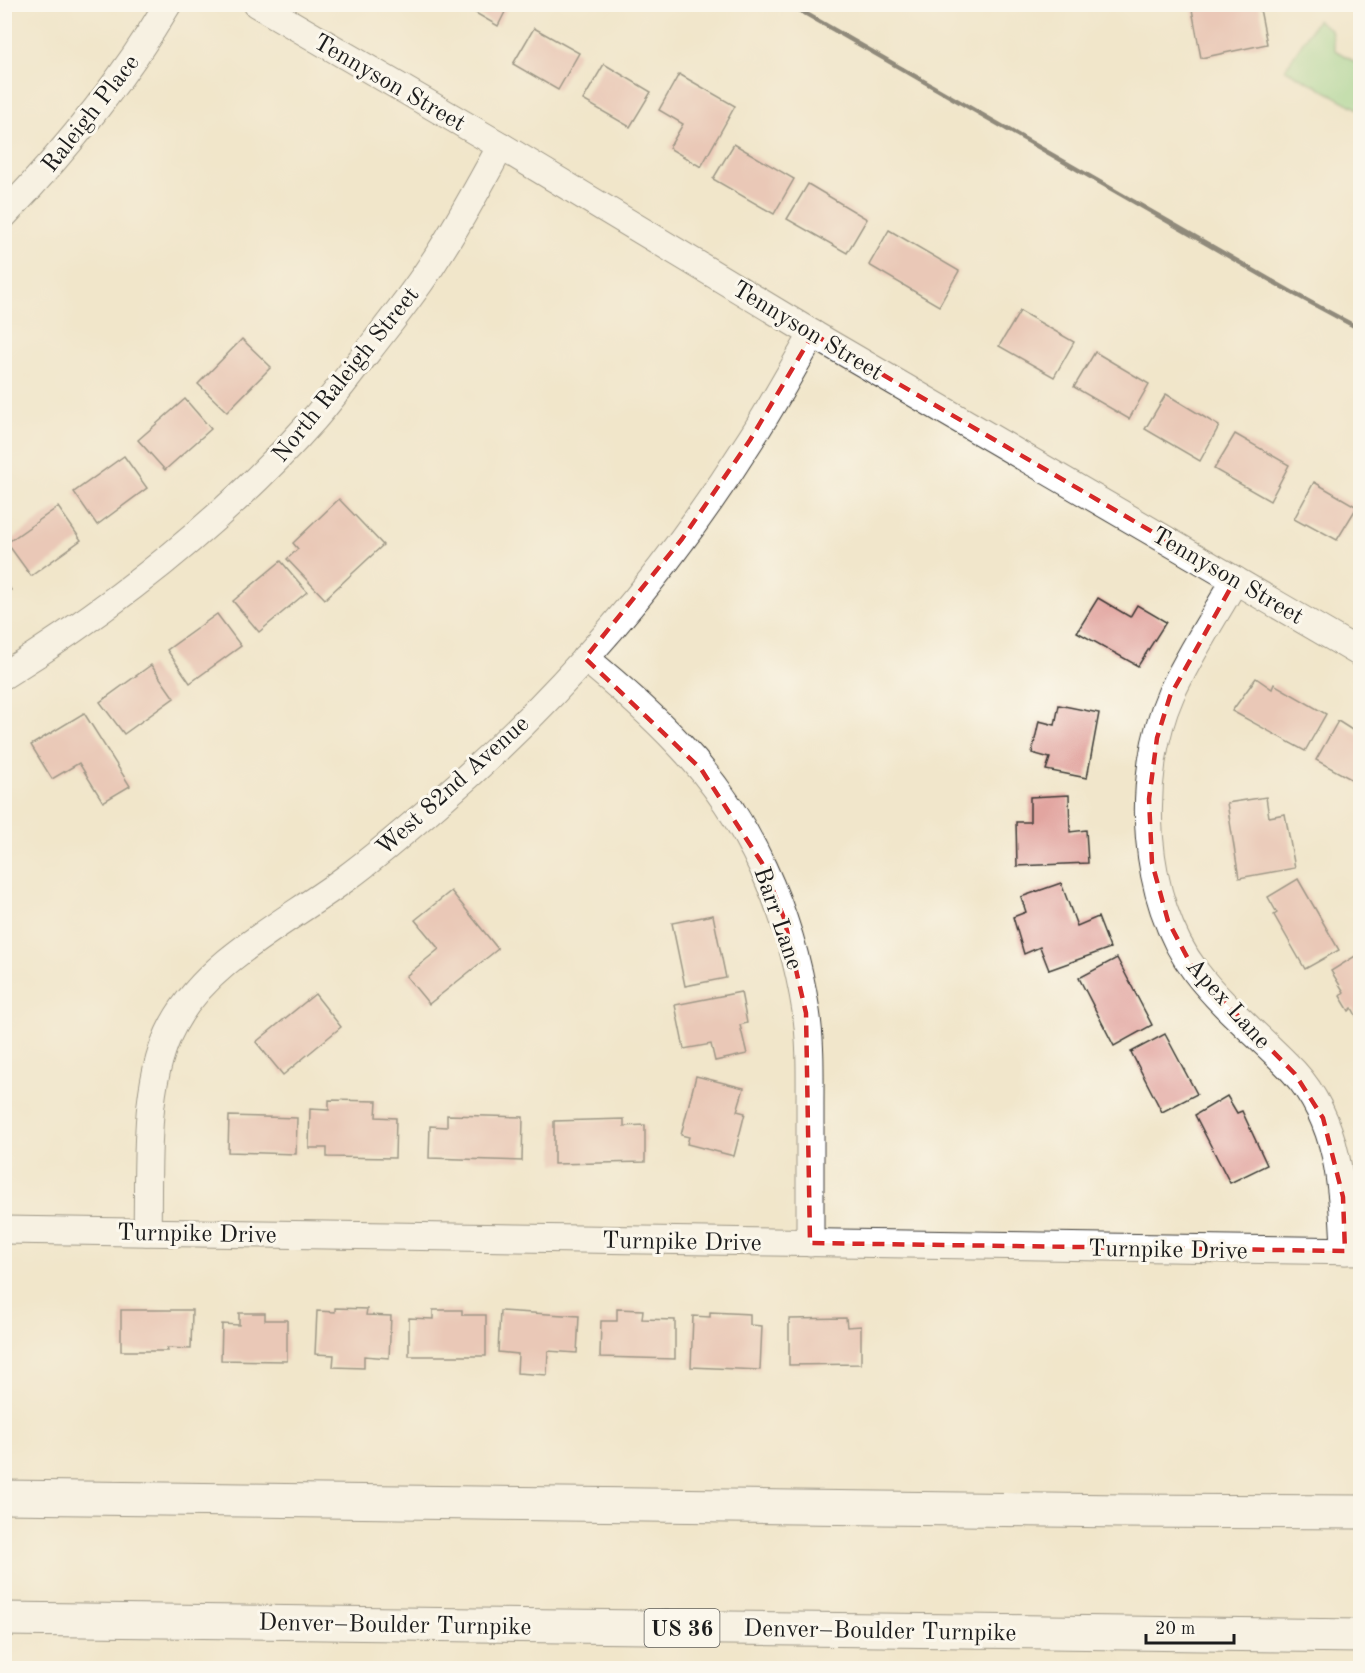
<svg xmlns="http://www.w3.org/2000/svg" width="1365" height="1673" font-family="'Old Standard TT',serif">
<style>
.green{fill:#90d48c;stroke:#567854;stroke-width:1.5}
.building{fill:#e2a5a0}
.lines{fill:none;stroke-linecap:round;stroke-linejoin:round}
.minor-casing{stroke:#3c3a36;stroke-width:29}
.motorway-casing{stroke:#3c3a36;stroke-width:35}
.minor{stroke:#fff;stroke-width:27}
.motorway{stroke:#fff;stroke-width:33}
.rail{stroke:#1c1c1c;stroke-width:4.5}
.marked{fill:none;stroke:#d62828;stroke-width:4.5;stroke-dasharray:12 8;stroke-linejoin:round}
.labels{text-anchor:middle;stroke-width:6;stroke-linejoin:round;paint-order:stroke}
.shield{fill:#fbf7ec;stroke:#5f5e5a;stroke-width:1.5}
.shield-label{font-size:22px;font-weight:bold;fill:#1c1c1c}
.street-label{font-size:24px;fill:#1c1c1c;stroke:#fbf7ec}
</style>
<rect width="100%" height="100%" fill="#fbf7ec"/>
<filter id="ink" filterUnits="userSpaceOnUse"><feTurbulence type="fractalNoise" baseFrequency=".0167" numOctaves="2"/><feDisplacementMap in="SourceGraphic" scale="12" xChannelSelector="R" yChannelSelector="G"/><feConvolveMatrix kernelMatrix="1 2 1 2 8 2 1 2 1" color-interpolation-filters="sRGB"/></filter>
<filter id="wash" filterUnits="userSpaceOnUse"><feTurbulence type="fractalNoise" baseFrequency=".008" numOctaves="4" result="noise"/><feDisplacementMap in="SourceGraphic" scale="24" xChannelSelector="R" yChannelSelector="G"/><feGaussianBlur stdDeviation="1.35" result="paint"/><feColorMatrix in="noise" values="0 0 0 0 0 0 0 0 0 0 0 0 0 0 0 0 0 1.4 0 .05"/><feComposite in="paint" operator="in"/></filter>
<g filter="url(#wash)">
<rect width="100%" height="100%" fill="#f1e6cb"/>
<!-- green -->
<path class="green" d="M1317 20 1331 30 1335 50 1360 65V110L1285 69Z"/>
<g id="blocks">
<!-- building -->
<g class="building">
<path d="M460 4H509L498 26Z"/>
<path d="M1191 4H1259L1267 44 1201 58Z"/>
<path d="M534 28 579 53 558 90 513 64Z"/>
<path d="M604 64 651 92 630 127 583 100Z"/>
<path d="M679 74 735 106 701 167 669 148 683 124 659 110Z"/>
<path d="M734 144 794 179 774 214 713 179Z"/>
<path d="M808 184 867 219 847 253 787 219Z"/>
<path d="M889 230 959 271 939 306 869 265Z"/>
<path d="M1020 311 1074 342 1054 377 999 346Z"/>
<path d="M242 339 271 367 227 412 198 384Z"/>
<path d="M1095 352 1149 384 1129 419 1074 387Z"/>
<path d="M1166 394 1219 426 1200 461 1145 429Z"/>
<path d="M185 399 211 429 165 470 138 440Z"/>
<path d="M1235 434 1289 465 1270 501 1214 469Z"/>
<path d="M124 456 147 488 97 525 74 492Z"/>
<path d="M1314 482 1357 507 1337 540 1306 523 1305 525 1294 519Z"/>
<path d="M339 499 383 545 325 599 287 559 298 549 293 543Z"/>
<path d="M58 507 81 540 31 576 7 543Z"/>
<path d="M281 561 307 592 259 632 233 601Z"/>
<path d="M4 579 11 590 4 594Z"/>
<path d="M1098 598 1130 617 1137 605 1166 622 1138 666 1077 632Z"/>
<path d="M217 614 241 646 190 683 167 650Z"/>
<path d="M151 665 174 698 124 734 100 702Z"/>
<path d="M1256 678 1272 689 1274 684 1326 714 1305 751 1232 711Z"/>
<path d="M1059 705 1099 713 1087 778 1046 770 1050 758 1032 753 1039 721 1055 725Z"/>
<path d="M84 713 130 786 103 802 79 763 52 779 31 745Z"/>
<path d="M1338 721 1360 735V784L1316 760Z"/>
<path d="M1069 795 1070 832 1086 830 1088 863 1017 866 1016 822H1030V797Z"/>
<path d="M1266 797 1269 817 1285 814 1295 868 1239 878 1227 803Z"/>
<path d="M1298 879 1339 950 1305 969 1274 915 1277 913 1268 897Z"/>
<path d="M1061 883 1077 926 1098 917 1110 948 1049 970 1040 947 1024 954 1013 917 1026 912 1021 897Z"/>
<path d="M451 891 498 949 429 1004 406 976 439 949 415 920Z"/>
<path d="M713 915 726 978 685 986 672 923Z"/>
<path d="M1360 953V1023L1352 1008 1349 1011 1340 996 1344 992 1331 971Z"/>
<path d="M1117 958 1152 1025 1114 1046 1079 978Z"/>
<path d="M741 992 747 1023 740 1025 747 1054 715 1061 711 1044 684 1049 675 1005Z"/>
<path d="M315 994 341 1027 283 1075 256 1042Z"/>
<path d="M1165 1034 1197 1094 1162 1112 1131 1052Z"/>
<path d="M696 1076 744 1088 737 1111 745 1113 734 1156 687 1144 689 1137 681 1135Z"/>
<path d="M1227 1096 1237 1113 1242 1111 1267 1165 1230 1183 1195 1115Z"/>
<path d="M329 1100 377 1101 376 1117 396 1118 395 1158 327 1157V1148H309L310 1109 329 1110Z"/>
<path d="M447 1115 523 1117 522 1161 429 1158 430 1126 447 1127Z"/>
<path d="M229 1116 297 1118 296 1154 228 1152Z"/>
<path d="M624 1119V1126L645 1125V1162L554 1164V1121Z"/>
<path d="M335 1308 367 1309 366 1315 391 1316 389 1358 364 1356V1368L333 1367 334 1355 315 1354 317 1311 335 1312Z"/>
<path d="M617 1309 643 1310 642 1319 675 1320V1359L600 1357 601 1321H617Z"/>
<path d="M121 1310H192L191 1349 167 1348 168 1351H121Z"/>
<path d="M433 1310H462V1315H486V1356H409V1318L433 1319Z"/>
<path d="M500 1311 579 1316 577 1353 548 1351 547 1375 517 1373 518 1354 498 1352Z"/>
<path d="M710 1312 750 1314V1325L762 1326 760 1370 691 1367 693 1316 710 1317Z"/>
<path d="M239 1313H265V1320H287V1361L221 1360 222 1324 239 1325Z"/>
<path d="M846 1318 847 1327 861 1326V1364L789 1365V1319Z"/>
</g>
</g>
</g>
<g filter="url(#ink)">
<use href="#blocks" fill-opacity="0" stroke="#3c3a36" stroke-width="1.5"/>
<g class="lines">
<!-- minor casing -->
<g class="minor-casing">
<g id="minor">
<path d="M257 4 501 146 813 334 1360 653"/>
<path d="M4 215C66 150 122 82 168 4"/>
<path d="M1235 580C1214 617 1189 655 1171 694 1135 776 1141 900 1196 972 1224 1009 1262 1038 1294 1072 1339 1121 1343 1189 1345 1251"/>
<path d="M585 658C618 685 650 713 679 744 749 817 791 913 806 1011 811 1043 810 1075 810 1107 810 1152 810 1198 810 1243"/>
<path d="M4 675C118 604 225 519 314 419 333 397 350 374 368 351 391 321 415 292 435 260 459 224 480 184 501 146"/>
<path d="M4 1230 1360 1251"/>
<path d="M147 1232C149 1167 142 1082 173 1025 208 960 287 922 345 879 378 855 409 828 440 801 560 697 666 574 751 439 773 405 792 369 813 334"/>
</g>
</g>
<!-- motorway casing -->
<g class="motorway-casing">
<g id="motorway">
<path d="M4 1497 1123 1511 1360 1512"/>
<path d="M4 1619 1360 1636"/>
</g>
</g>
<!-- minor -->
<use href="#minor" class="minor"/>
<!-- motorway -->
<use href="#motorway" class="motorway"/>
<!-- rail -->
<path class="rail" d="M789 4 1293 293 1360 329"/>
</g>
</g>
<!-- marked area -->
<path d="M0 0H1365V1673H0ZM813 334 1235 580 1170 696 1157 738 1149 799 1152 863 1168 921 1195 972 1295 1074 1323 1118 1343 1197 1345 1251 810 1243 806 1013 784 918 762 863 701 769 585 658 682 539 750 440Z" fill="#f1e6cb" fill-opacity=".55" fill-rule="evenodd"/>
<path class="marked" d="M813 334 1235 580 1170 696 1157 738 1149 799 1152 863 1168 921 1195 972 1295 1074 1323 1118 1343 1197 1345 1251 810 1243 806 1013 784 918 762 863 701 769 585 658 682 539 750 440Z"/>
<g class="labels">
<!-- shield labels -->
<rect class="shield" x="644.5" y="1609" width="75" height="38" rx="4.5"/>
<g class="shield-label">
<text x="682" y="1636">US 36</text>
</g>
<!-- street labels -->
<g class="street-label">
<text transform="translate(390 82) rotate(30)" y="8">Tennyson Street</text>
<text transform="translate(90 113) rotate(-52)" y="8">Raleigh Place</text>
<text transform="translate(808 330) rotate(31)" y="8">Tennyson Street</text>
<text transform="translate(345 374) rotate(-51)" y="8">North Raleigh Street</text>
<text transform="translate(1228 575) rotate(30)" y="8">Tennyson Street</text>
<text transform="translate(452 785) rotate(-42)" y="8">West 82nd Avenue</text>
<text transform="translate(779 918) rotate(71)" y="8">Barr Lane</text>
<text transform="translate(1229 1003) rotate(48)" y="8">Apex Lane</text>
<text transform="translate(197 1233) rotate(1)" y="8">Turnpike Drive</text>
<text transform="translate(682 1241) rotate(1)" y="8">Turnpike Drive</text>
<text transform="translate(1168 1249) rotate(1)" y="8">Turnpike Drive</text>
<text transform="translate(395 1624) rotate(1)" y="8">Denver–Boulder Turnpike</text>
<text transform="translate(880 1630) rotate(1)" y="8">Denver–Boulder Turnpike</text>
</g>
</g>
<!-- margin -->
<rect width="1365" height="1673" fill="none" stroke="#fbf7ec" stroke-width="24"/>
<!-- scale -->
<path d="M1146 1634v9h88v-9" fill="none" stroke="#1c1c1c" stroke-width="3"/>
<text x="1155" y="1634" font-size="18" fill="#1c1c1c" stroke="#fbf7ec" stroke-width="4.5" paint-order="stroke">20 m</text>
</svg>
